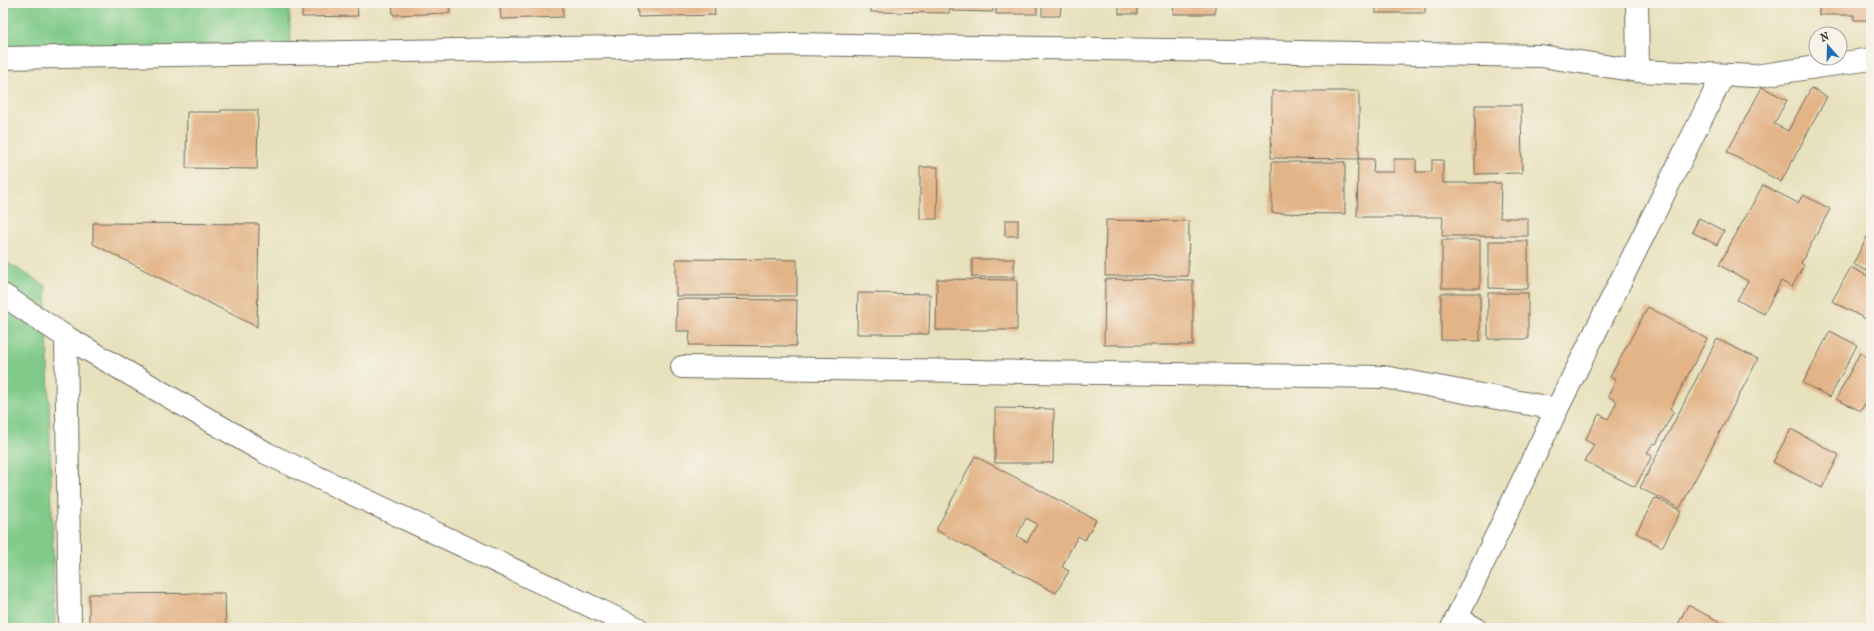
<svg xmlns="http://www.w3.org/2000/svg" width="1874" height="631" font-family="'IM FELL French Canon',serif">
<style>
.grass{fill:#80cb89;stroke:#567b5a}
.building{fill:#e3b487;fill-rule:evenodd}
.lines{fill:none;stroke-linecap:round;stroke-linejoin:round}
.minor-casing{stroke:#6d6b5e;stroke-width:24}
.minor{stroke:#fff;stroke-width:22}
</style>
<rect width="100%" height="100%" fill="#f7f3e8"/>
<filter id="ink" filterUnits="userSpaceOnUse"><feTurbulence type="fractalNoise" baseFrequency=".025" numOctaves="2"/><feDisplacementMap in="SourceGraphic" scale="8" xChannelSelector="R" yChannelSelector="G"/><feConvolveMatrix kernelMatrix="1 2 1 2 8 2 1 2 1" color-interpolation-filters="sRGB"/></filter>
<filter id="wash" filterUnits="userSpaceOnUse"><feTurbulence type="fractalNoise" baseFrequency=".012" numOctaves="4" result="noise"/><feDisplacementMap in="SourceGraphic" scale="16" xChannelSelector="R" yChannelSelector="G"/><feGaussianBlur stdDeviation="0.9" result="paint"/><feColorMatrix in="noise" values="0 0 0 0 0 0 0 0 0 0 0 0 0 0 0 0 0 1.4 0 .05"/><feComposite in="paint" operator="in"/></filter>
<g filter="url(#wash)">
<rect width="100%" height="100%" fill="#e8e1bd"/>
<!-- grass -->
<g class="grass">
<path d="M3 3H289L291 50H3Z"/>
<path d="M3 260 46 286 55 628H3Z"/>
</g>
<g id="blocks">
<!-- building -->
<g class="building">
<path d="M302 3H357L358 16 302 17Z"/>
<path d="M392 3H449L450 13 393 15Z"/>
<path d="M500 3H563V17L501 19Z"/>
<path d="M637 3H714L715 15 638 17Z"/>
<path d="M871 3H950L949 13 871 12Z"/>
<path d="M952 3H993V12L952 11Z"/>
<rect x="996" y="3" width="41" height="11"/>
<path d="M1042 3H1083V6H1061L1060 16H1042Z"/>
<rect x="1119" y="3" width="18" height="11"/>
<path d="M1174 3H1215V14H1173Z"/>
<rect x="1376" y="3" width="49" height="10"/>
<path d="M1819 3H1871V20H1854V15H1819Z"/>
<path d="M1762 87 1787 100 1774 124 1788 131 1811 88 1827 97 1781 182 1727 152Z"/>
<path d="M1272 91H1359V159L1271 158Z"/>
<path d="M1475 105H1521L1522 173 1475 174Z"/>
<path d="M221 110H258L257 169 186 168 187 112H221Z"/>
<path d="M1358 159H1374L1373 172H1394V159H1416V172H1432V160H1443V183H1501L1500 218H1528V236H1442L1443 217H1357Z"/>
<path d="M1272 162H1345V214L1272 213Z"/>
<path d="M920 167H938L937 219H920Z"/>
<path d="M1763 185 1798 203 1803 195 1830 209 1801 263 1804 265 1792 287 1781 281 1764 314 1737 300 1748 281 1719 265Z"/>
<path d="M1699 218 1724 231 1717 245 1692 232Z"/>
<rect x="1005" y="220" width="13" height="16"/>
<path d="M1106 220 1189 221 1188 276H1105Z"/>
<path d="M93 223 259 224 257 327 93 244Z"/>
<path d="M1871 229V273L1853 264Z"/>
<rect x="1442" y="240" width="38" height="48"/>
<path d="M1489 241H1528V289L1489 288Z"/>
<path d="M676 259 797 260V296H676Z"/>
<rect x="972" y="259" width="42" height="18"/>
<path d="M1851 267 1871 278V322L1832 301Z"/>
<path d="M937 279 1017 280V330H936Z"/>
<path d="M1105 279 1193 280V345H1104Z"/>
<path d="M858 293 930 294 929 334H857Z"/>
<path d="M1441 293H1480V341L1441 340Z"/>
<rect x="1488" y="293" width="40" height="46"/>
<path d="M677 299 797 300 796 346 689 345 690 331H676Z"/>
<path d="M1648 307 1707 339 1670 409 1674 411 1656 444 1653 443 1647 453 1652 456 1635 487 1585 461 1594 445 1585 440 1599 414 1608 419 1617 402 1608 396 1616 380 1610 377Z"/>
<path d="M1830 331 1857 345 1830 397 1803 383Z"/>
<path d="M1717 339 1758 359 1680 508 1640 488Z"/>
<path d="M1860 353 1871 359V392L1861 411 1836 399Z"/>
<path d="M995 408 1054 409 1053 463H995Z"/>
<path d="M1791 429 1839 455 1822 488 1773 462Z"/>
<path d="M975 456 1096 520 1085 540 1078 536 1071 549 1062 567 1069 571 1056 593 936 530ZM1026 518 1037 524 1027 542 1017 536Z"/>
<path d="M1655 498 1681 511 1662 547 1636 533Z"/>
<path d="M225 593 226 628H89V594Z"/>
<path d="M1688 605 1731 628H1676Z"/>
</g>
</g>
</g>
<g filter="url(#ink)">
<use href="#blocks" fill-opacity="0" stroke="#6d6b5e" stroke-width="1"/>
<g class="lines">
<!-- minor casing -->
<g class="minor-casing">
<g id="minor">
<path d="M1637 3 1638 71"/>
<path d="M3 58 791 44 1541 56 1638 71 1755 76 1871 59"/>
<path d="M3 295 66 337 266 453 637 628"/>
<path d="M66 337 70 628"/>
<path d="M682 367 1384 377 1557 409"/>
<path d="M1457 618 1475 628"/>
<path d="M1452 628 1557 409 1723 75"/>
</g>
</g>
<!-- minor -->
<use href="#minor" class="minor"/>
</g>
</g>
<!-- margin -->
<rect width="1874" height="631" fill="none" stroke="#f7f3e8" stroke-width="16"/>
<!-- north arrow -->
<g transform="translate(1828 46) rotate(340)"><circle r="19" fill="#f7f3e8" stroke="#a5a39c"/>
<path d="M0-3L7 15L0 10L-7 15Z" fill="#1f6fb2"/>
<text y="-6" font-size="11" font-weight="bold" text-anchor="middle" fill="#2b2b2b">N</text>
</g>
</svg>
